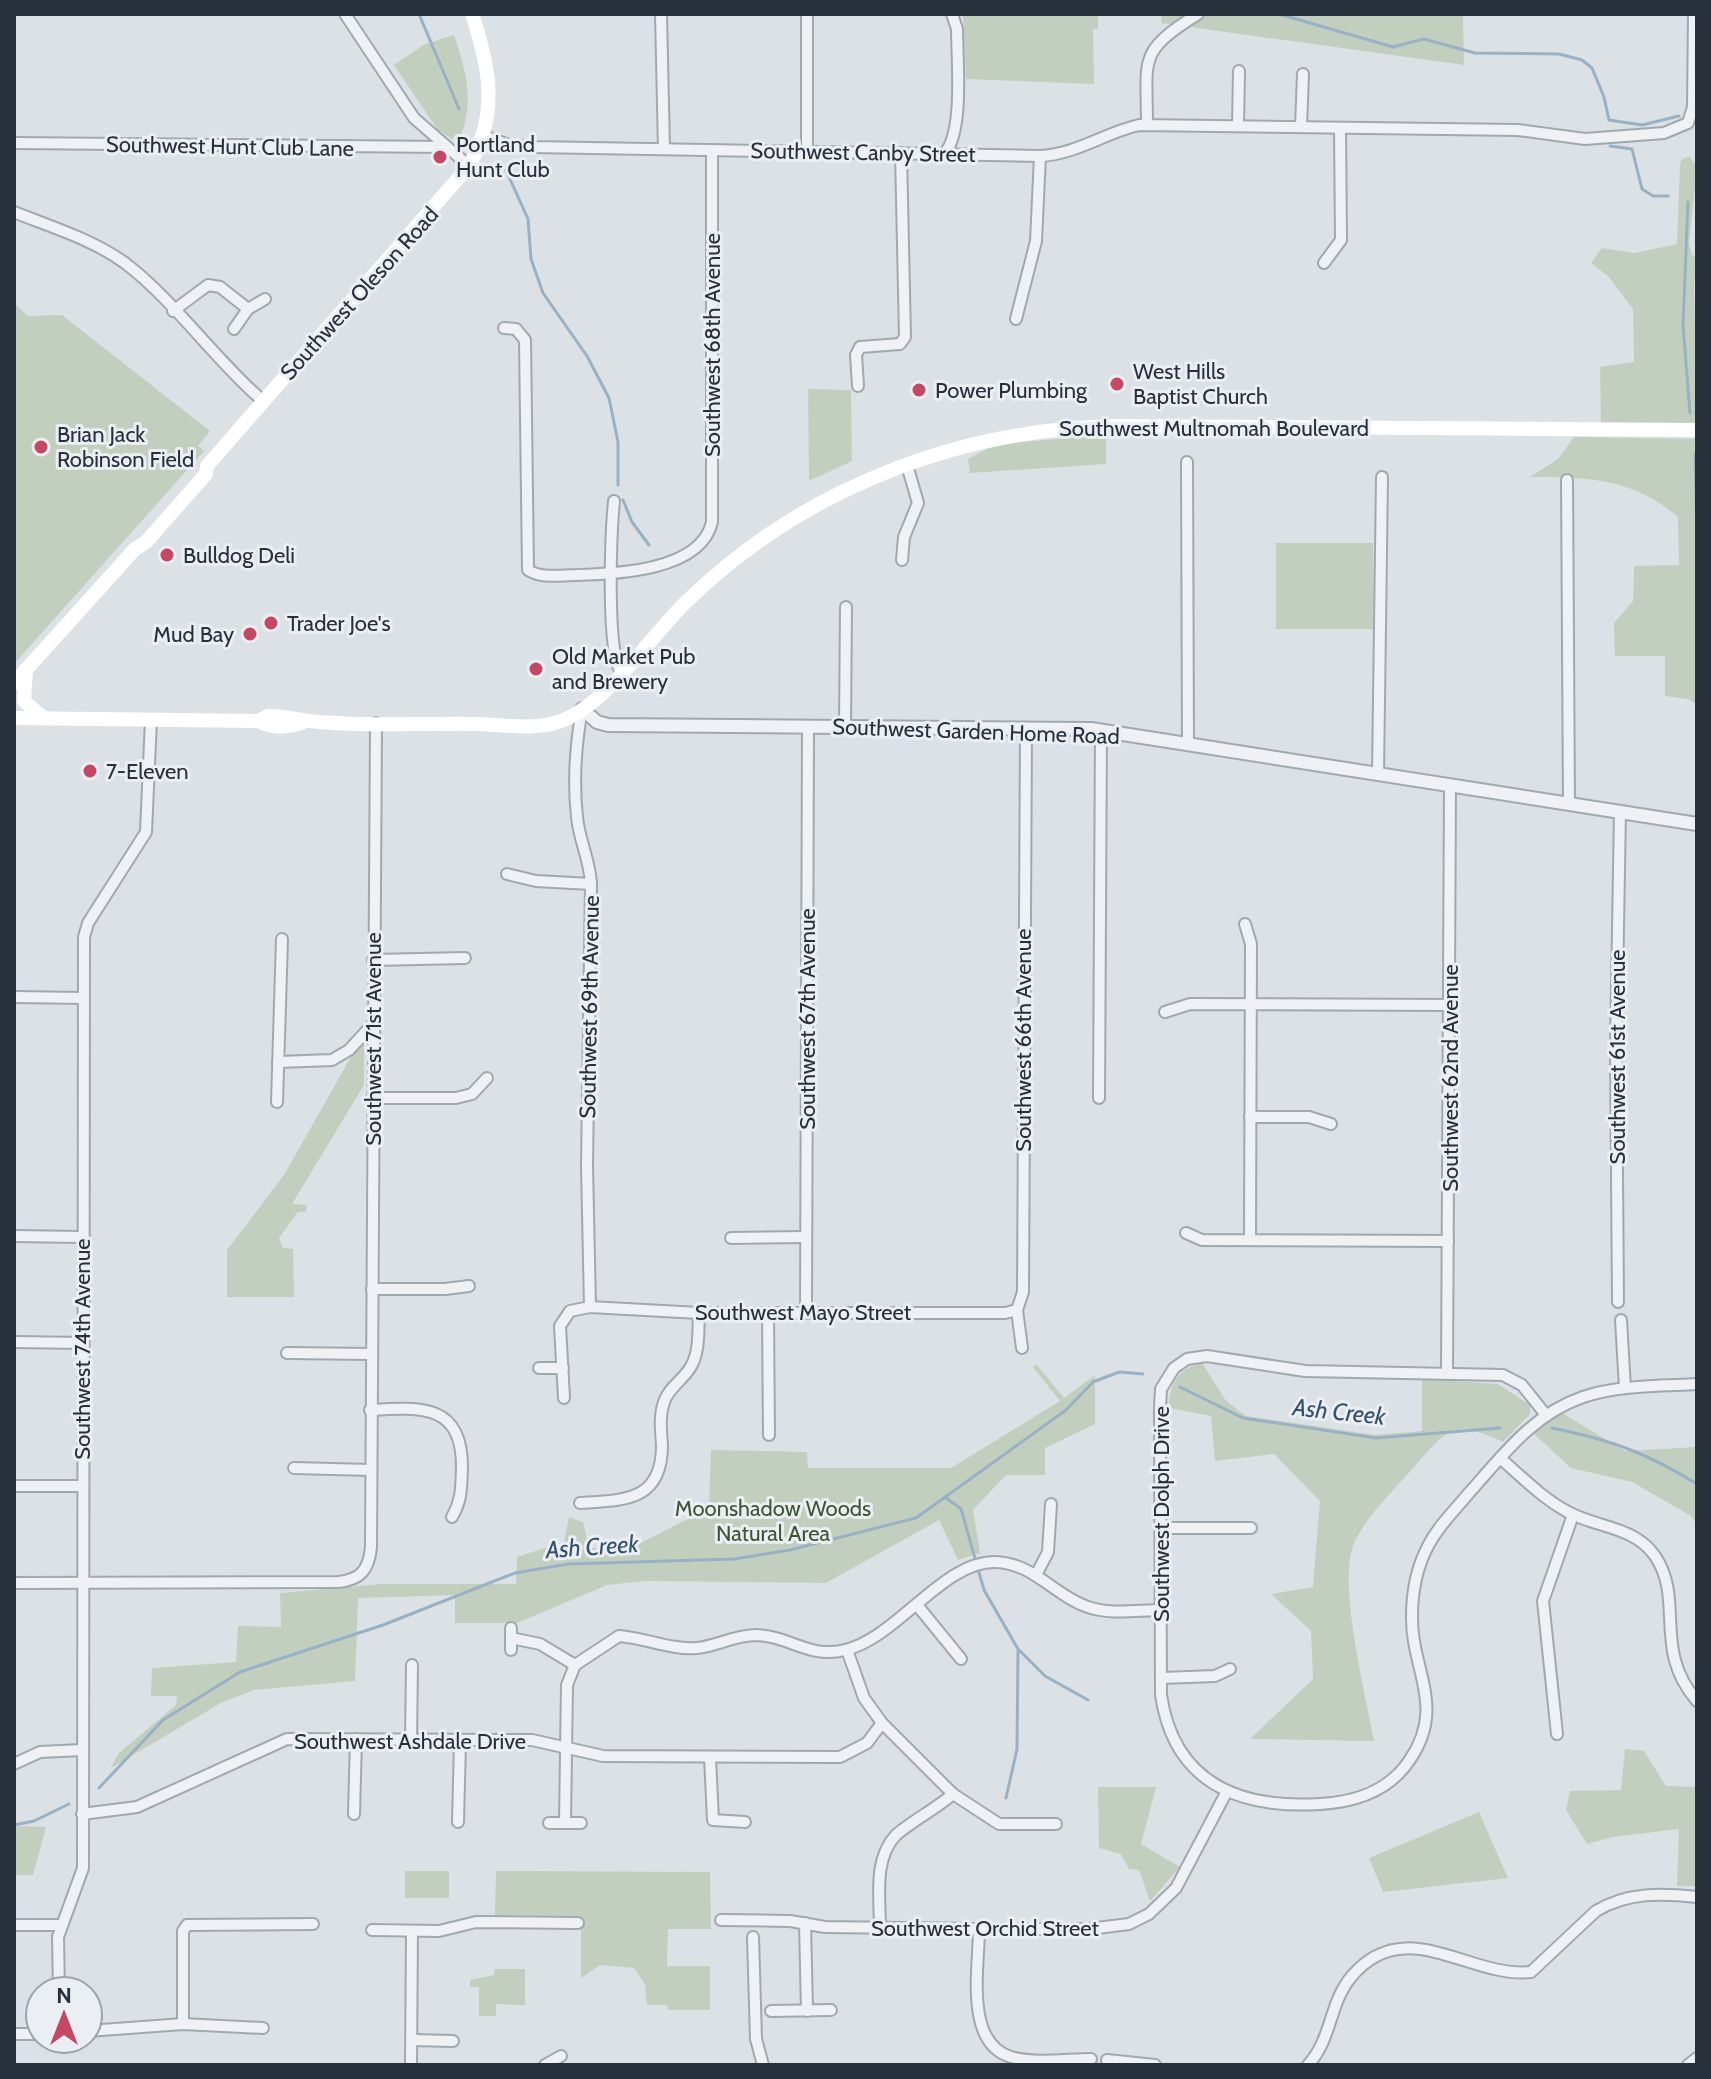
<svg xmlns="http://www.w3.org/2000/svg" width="1711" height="2079" font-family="Cabin,sans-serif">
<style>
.green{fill:#c3cfbe}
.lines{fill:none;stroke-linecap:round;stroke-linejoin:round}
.stream{stroke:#99b1c4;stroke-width:3}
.minor-casing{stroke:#a2a8af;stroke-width:14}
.tertiary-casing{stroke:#a2a8af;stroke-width:16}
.minor{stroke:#eff1f4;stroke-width:10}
.tertiary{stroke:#eff1f4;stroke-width:12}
.secondary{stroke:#fff;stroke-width:14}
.poi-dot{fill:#c44764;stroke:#ebeff3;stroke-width:3}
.labels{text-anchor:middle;stroke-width:6;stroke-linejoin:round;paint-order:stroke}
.poi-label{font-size:22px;fill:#27303b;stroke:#ebeff3;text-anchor:start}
.street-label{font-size:22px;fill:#27303b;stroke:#ebeff3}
.park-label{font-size:22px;fill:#3e5535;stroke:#ebeff3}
.water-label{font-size:24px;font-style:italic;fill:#34516c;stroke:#ebeff3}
</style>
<rect width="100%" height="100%" fill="#dce1e5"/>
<!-- green -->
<g class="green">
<path d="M963 14H1098V29H1093L1094 84 966 79Z"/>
<path d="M1121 14H1463L1464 65 1161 23 1162 15Z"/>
<path d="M454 35C466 72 475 100 460 138L454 136 452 139 438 130 394 65 425 44Z"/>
<path d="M1689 156 1697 167 1689 243 1692 255 1697 258 1694 283 1697 423H1601L1600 367 1634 362 1633 309 1609 277 1591 263 1602 248 1634 253 1677 244 1680 166 1681 160Z"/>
<path d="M14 303 28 316 62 315 210 431 198 446 204 451 14 664Z"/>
<path d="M808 389 851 390 852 461 809 481Z"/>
<path d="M1106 435V464L970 473 968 459 996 444Z"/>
<path d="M1574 437 1697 439V704L1688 699 1665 696V656H1615L1614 623 1633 601 1634 566 1679 565 1678 517C1632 478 1588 477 1530 477L1558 459Z"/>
<path d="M1276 543H1373L1374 629H1276Z"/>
<path d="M364 1034V1085L292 1204 307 1205 306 1212H298L279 1238 283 1248 293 1249 294 1297H227V1250L284 1175Z"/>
<path d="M1202 1363 1226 1401 1246 1416 1375 1435 1422 1431V1379L1498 1384 1530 1405V1414L1503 1442C1456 1420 1447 1428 1416 1465 1396 1488 1369 1513 1355 1541 1336 1580 1366 1696 1374 1741L1250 1739 1313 1679 1311 1631 1271 1594 1313 1587 1320 1501 1274 1454 1215 1461 1211 1416 1169 1408C1169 1384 1177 1369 1202 1363Z"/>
<path d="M1036 1364 1064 1398 1095 1375V1424L1045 1448V1475H1006L973 1510 980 1553 958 1560 939 1520 826 1583 645 1581 607 1585 517 1623H455V1595L358 1598 355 1681 254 1690 221 1703 111 1768 118 1754 176 1705 177 1696H151L152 1668 236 1662 238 1626 281 1627 280 1593 382 1584H516L517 1557 564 1542 569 1517 583 1522 589 1548H631L709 1508 711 1450 807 1452 808 1468H951L1060 1401 1033 1367Z"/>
<path d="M1562 1413 1625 1451 1697 1447V1524L1691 1516 1632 1482 1571 1468 1533 1433Z"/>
<path d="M1625 1749 1644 1751 1666 1786 1697 1787V1886H1677L1679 1829 1613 1837 1587 1844 1566 1810 1570 1791 1621 1790Z"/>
<path d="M1098 1787H1156L1141 1844 1180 1867 1150 1901 1139 1870 1129 1869 1121 1854 1099 1848Z"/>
<path d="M1479 1812 1508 1878 1383 1892 1369 1858Z"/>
<path d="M14 1826 46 1827 33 1875H14Z"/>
<rect x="405" y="1871" width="44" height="27"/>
<path d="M496 1871 710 1872 711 1929H668L667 1966H710V2010H668L667 2005H647L645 1984 634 1968 600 1965 581 1978V1916L495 1915Z"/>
<path d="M495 1969H525V2005L496 2004V2016H479V1987H470V1980L494 1975Z"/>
</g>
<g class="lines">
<!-- stream -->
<g class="stream">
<path d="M419 14 459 109"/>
<path d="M1279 14 1393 47 1424 39 1475 53 1559 54 1582 60 1592 68 1604 97 1609 120 1642 125 1679 116"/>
<path d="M1610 146 1632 149 1642 189 1653 196H1668"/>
<path d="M505 168 528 219 531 259 543 293 587 356 609 398 618 442V485"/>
<path d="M1688 202 1683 326 1690 413"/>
<path d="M1695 454 1697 531"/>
<path d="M623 500 632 522 649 545"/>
<path d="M1180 1387 1243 1418 1376 1438 1500 1428"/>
<path d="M1552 1428C1611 1440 1645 1452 1697 1484"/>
<path d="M945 1497 961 1509 984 1590 1018 1649 1045 1676 1088 1700"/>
<path d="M99 1788 163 1720 240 1672 383 1625 515 1573 568 1564 734 1559 790 1550 916 1518 1066 1410 1093 1382 1119 1372 1143 1374"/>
<path d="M1006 1798 1017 1749 1018 1651"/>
<path d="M14 1825 34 1821 69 1804"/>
</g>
<!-- minor casing -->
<g class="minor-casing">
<g id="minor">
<path d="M345 14 414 118 469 166"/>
<path d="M661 14 664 149"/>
<path d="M807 14V150"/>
<path d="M1147 125C1147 58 1137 52 1198 14"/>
<path d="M1238 126 1239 71"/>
<path d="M1301 127 1303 74"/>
<path d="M484 136 509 145 532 147 1040 156C1077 154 1104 133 1139 125L1518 130 1585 139 1664 133 1688 123 1693 107 1694 14"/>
<path d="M14 143 445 147"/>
<path d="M945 153C964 130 957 61 957 29L952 14"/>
<path d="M14 212C51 227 92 239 125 263 176 302 214 359 263 401"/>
<path d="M1324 263 1341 240 1340 128"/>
<path d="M173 311 208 285 220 287 248 309"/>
<path d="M1016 319 1036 241 1040 156"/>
<path d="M504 328 516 329 525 340 528 570C541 579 561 575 576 575 616 574 701 571 712 522V150"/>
<path d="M234 329 248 309 265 299"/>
<path d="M858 386 856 355 860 347 900 344 905 337 901 153"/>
<path d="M1187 462 1188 744"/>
<path d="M1567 480 1569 804"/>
<path d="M614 501C611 531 606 651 621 672"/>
<path d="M902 560 904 537 918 503 907 465"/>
<path d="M582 709C576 743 573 782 577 817 579 840 590 860 591 884L587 1166 590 1307"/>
<path d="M845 726 846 607"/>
<path d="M1378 774 1382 477"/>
<path d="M507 874 536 881 591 884"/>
<path d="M1245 924 1251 944 1250 1240"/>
<path d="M373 960 465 958"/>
<path d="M14 997 83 998"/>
<path d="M1165 1012 1190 1004 1452 1005"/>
<path d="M278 1062 332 1060 349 1050 372 1025"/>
<path d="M372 1098H456L472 1094 487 1078"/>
<path d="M1099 1098 1101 730"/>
<path d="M277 1102 282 939"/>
<path d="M1250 1117H1309L1331 1124"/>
<path d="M1186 1233 1202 1240 1448 1241"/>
<path d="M14 1236 82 1237"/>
<path d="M731 1238 806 1237"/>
<path d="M372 1289H445L469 1286"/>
<path d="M1618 1302 1616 1046 1620 811"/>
<path d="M806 1311 808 726"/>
<path d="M768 1313 769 1435"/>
<path d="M1621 1320 1625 1388"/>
<path d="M14 1342 83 1343"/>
<path d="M1022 1348 1017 1310 1023 1292 1026 728"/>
<path d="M287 1353 371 1354"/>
<path d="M539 1368H563"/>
<path d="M1447 1372 1450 785"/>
<path d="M564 1398 560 1326 570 1311 590 1307 699 1313H1005L1017 1310"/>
<path d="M370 1410C422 1407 463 1404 462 1469 461 1488 462 1500 452 1517"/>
<path d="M1546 1415 1522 1385 1503 1375 1305 1371 1207 1356 1187 1359 1174 1368 1161 1389 1160 1408 1161 1695C1174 1783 1239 1809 1320 1804 1355 1802 1388 1792 1409 1761 1447 1707 1411 1670 1412 1616 1412 1592 1417 1567 1428 1546 1438 1526 1455 1510 1469 1493 1503 1455 1533 1414 1583 1397 1619 1385 1660 1386 1697 1384"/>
<path d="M1500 1458C1522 1477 1542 1498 1568 1512 1597 1528 1634 1526 1655 1556 1685 1600 1652 1650 1697 1701"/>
<path d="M294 1468 371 1470"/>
<path d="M14 1486H82"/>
<path d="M580 1503C624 1500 662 1502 662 1445 661 1431 659 1416 664 1402 669 1387 682 1381 690 1368 700 1353 698 1330 699 1313"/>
<path d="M1161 1528H1251"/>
<path d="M1036 1575 1048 1552 1051 1504"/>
<path d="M14 1583 338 1582C361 1580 369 1569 371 1547L376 723"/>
<path d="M917 1605 961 1659"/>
<path d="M511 1628V1650"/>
<path d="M511 1638 540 1644 575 1665"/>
<path d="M847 1650 864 1698 882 1723 953 1794 999 1824H1056"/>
<path d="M1161 1678 1215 1676 1230 1669"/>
<path d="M1557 1734 1543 1601 1573 1515"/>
<path d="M411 1740 412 1665"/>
<path d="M710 1757 713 1820 745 1822"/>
<path d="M14 1764 40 1752 82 1750"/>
<path d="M82 1814 137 1807 287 1739 532 1740 603 1756 840 1757 867 1743 882 1723"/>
<path d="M354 1814 356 1739"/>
<path d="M458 1822 460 1742"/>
<path d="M565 1822 567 1685 575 1665 619 1636C645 1638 671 1650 697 1648 717 1646 735 1635 756 1635 790 1636 809 1659 845 1650 897 1638 944 1560 996 1562 1033 1563 1055 1596 1088 1607 1110 1615 1138 1610 1161 1610"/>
<path d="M549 1823H581"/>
<path d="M721 1920 790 1921 825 1927 979 1929H1089L1129 1924 1149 1914 1176 1888 1226 1793"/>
<path d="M805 1923 807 2011"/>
<path d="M14 1925H62"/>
<path d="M880 1928C880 1898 873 1859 896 1835 909 1823 937 1808 953 1794"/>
<path d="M979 1929C979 1967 964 2043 1011 2057 1035 2064 1066 2059 1091 2059"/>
<path d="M372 1930 439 1931 476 1922 578 1923"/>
<path d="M753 1937 756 2039 763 2065"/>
<path d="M59 1991 58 1937 83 1868 84 937 88 923 146 832 151 720"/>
<path d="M771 2011 831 2010"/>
<path d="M183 2024V1931L187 1925 313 1924"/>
<path d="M88 2031 183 2024 263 2028"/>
<path d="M14 2034H40"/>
<path d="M412 2040 453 2041"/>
<path d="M1107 2060 1155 2065"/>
<path d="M411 2065 412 1932"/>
<path d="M545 2065 561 2056"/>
<path d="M1308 2065C1332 2039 1329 2004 1351 1977 1405 1912 1470 1979 1531 1972L1596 1911C1628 1892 1661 1893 1697 1897"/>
<path d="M1688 2065 1697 2058"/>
</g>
</g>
<!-- tertiary casing -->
<g class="tertiary-casing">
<path id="tertiary" d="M582 709 597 722 608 725 1091 729 1697 824"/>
</g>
<!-- minor -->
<use href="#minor" class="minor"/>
<!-- tertiary -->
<use href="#tertiary" class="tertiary"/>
<!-- secondary -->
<g class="secondary">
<path d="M26 669 24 701 44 718"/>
<path d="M14 683 135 549 146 542 206 474 207 466 469 166C499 113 490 69 472 14"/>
<path d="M14 718 258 721 268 716C283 716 295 719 310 721 365 727 423 723 479 724 504 725 534 730 558 722 604 708 650 637 685 603 800 490 957 429 1117 426L1697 430"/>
<path d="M258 721C273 729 291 728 306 721"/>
</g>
</g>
<!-- markers -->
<g class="poi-dot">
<circle cx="440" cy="157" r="8"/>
<circle cx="1117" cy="384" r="8"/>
<circle cx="919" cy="390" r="8"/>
<circle cx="41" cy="447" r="8"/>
<circle cx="167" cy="555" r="8"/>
<circle cx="271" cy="623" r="8"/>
<circle cx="250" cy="634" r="8"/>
<circle cx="536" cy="669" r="8"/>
<circle cx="90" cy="771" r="8"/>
</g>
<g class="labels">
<!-- poi labels -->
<g class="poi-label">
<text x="456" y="152">Portland<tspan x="456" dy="25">Hunt Club</tspan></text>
<text x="1133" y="379">West Hills<tspan x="1133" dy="25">Baptist Church</tspan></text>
<text x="935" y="398">Power Plumbing</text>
<text x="57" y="442">Brian Jack<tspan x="57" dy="25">Robinson Field</tspan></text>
<text x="183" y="563">Bulldog Deli</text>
<text x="287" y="631">Trader Joe's</text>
<text x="234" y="642" text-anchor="end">Mud Bay</text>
<text x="552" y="664">Old Market Pub<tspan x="552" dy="25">and Brewery</tspan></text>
<text x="106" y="779">7-Eleven</text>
</g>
<!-- street labels -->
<g class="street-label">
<text transform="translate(230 146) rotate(1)" y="8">Southwest Hunt Club Lane</text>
<text transform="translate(863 152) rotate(1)" y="8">Southwest Canby Street</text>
<text transform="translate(359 293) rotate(-48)" y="8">Southwest Oleson Road</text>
<text transform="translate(712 345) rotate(-90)" y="8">Southwest 68th Avenue</text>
<text x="1214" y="436">Southwest Multnomah Boulevard</text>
<text transform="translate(976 731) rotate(2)" y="8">Southwest Garden Home Road</text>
<text transform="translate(589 1007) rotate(-89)" y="8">Southwest 69th Avenue</text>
<text transform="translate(807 1019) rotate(-90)" y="8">Southwest 67th Avenue</text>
<text transform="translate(373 1039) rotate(-90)" y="8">Southwest 71st Avenue</text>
<text transform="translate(1023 1040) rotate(-90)" y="8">Southwest 66th Avenue</text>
<text transform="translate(1617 1057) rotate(-90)" y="8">Southwest 61st Avenue</text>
<text transform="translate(1450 1078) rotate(-90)" y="8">Southwest 62nd Avenue</text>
<text x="803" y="1320">Southwest Mayo Street</text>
<text transform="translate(82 1349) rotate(-90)" y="8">Southwest 74th Avenue</text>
<text transform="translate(1161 1514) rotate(-90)" y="8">Southwest Dolph Drive</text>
<text x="410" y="1749">Southwest Ashdale Drive</text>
<text x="985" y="1936">Southwest Orchid Street</text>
</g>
<!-- park labels -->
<g class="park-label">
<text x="773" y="1516">Moonshadow Woods<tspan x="773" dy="25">Natural Area</tspan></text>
</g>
<!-- water labels -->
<g class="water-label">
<text transform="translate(1339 1412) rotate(6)" y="8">Ash Creek</text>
<text transform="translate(592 1547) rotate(-4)" y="8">Ash Creek</text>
</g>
</g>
<!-- border -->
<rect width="1711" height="2079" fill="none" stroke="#27303b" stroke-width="32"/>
<!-- north arrow -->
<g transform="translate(64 2015)"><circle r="38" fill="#ebeff3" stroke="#9da3a9" stroke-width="2"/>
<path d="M0-6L14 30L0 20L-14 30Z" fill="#c44764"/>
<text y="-12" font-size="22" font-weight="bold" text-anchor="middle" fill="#27303b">N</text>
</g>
</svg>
